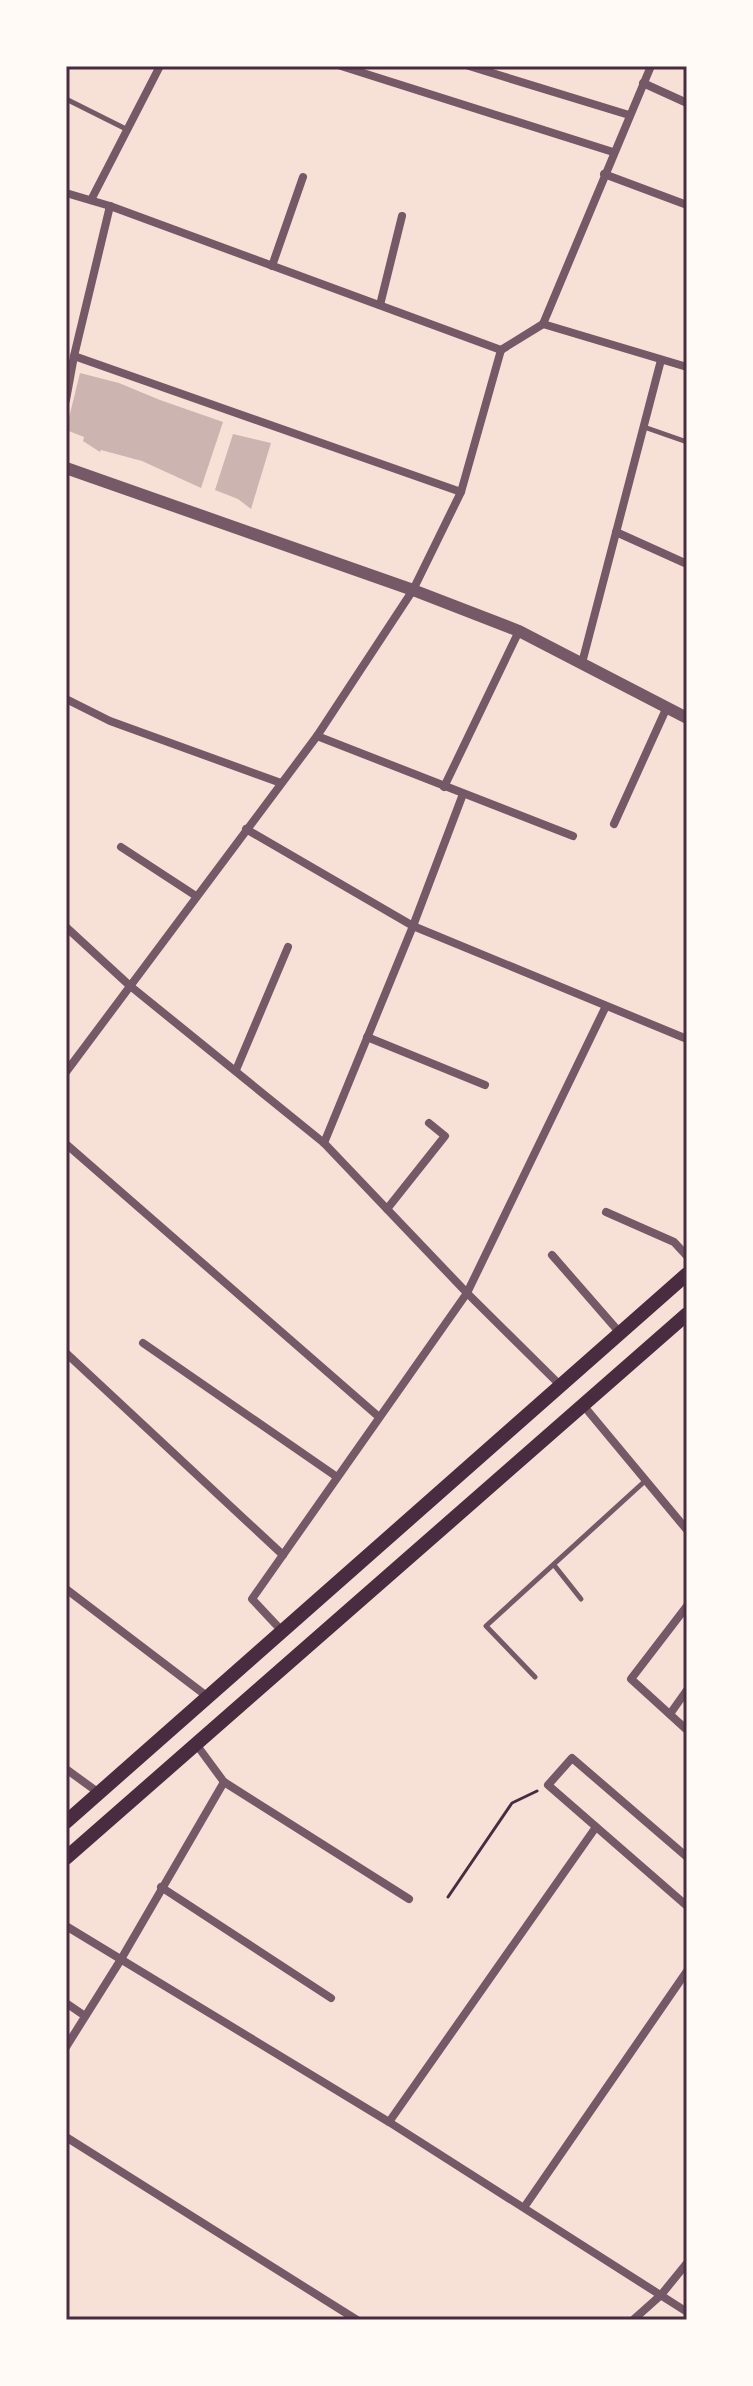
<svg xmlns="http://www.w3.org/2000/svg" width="753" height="2386" font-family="Roboto,sans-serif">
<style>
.building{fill:#ccb4b1}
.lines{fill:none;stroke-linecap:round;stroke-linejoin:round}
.path{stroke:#4a2c40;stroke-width:3}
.service{stroke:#755966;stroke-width:5}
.minor{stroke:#755966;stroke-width:8}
.tertiary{stroke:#755966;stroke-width:12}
.secondary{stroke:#4a2c40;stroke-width:14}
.neatline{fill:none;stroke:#4a2c40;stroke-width:3}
</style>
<rect width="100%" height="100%" fill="#f7e1d7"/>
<!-- building -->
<g class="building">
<path d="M80 373 119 383 160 400 223 422 201 488 142 461 101 450 100 452 83 441 84 437 66 430Z"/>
<path d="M233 434 271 443 251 509 238 499 215 490Z"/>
</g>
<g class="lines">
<!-- path -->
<path class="path" d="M448 1897 512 1803 537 1791"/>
<!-- service -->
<g class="service">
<path d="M66 99 128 130"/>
<path d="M644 427 687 442"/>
<path d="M554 1565 581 1599"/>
<path d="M535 1677 486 1626 645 1481"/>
</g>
<!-- minor -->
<g class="minor">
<path d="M341 66 613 152"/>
<path d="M469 66 629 115"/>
<path d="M643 83 687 103"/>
<path d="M604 174 687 205"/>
<path d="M66 193 110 206 501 350"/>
<path d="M91 200 160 66"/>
<path d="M272 266 303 177"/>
<path d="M380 305 402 216"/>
<path d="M543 324 651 66"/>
<path d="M501 350 543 324 687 367"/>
<path d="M74 356 461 492"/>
<path d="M66 400 74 356 110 206"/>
<path d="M616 532 687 564"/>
<path d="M582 663 661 360"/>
<path d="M66 699 110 721 281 783"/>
<path d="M317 736 573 836"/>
<path d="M444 787 519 631"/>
<path d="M614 824 667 707"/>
<path d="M246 829 413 926 687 1039"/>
<path d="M121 847 196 896"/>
<path d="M66 927 129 985 324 1143 467 1293 561 1386"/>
<path d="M367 1037 485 1085"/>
<path d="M236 1070 288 947"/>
<path d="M66 1072 317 736 413 590 461 492 501 350"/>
<path d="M324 1143 413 926 463 794"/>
<path d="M66 1144 379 1417"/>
<path d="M387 1209 445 1136 429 1123"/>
<path d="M606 1212 674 1242 687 1256"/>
<path d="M552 1255 620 1333"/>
<path d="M143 1343 337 1477"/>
<path d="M66 1353 283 1555"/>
<path d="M583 1405 687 1530"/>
<path d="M66 1589 208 1697"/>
<path d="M687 1606 631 1679 687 1730"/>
<path d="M282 1631 252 1599 467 1293 606 1006"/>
<path d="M670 1714 687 1690"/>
<path d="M196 1744 224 1782 409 1899"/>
<path d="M66 1769 99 1793"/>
<path d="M687 1857 572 1758 548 1785 687 1906"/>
<path d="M161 1887 331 1998"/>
<path d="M66 1926 389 2122 687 2312"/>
<path d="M66 2003 85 2016"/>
<path d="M66 2047 120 1961 224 1782"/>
<path d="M389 2122 596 1827"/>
<path d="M66 2137 357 2320"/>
<path d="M525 2206 687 1971"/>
<path d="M633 2320 661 2295 687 2263"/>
</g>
<!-- tertiary -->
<path class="tertiary" d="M66 468 413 590 519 631 687 718"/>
<!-- secondary -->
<g class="secondary">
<path d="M66 1822 687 1274"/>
<path d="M66 1858 687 1314"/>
</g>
</g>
<!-- border -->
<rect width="753" height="2386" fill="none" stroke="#fffaf5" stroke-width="136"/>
<rect x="68" y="68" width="617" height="2250" class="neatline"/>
</svg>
